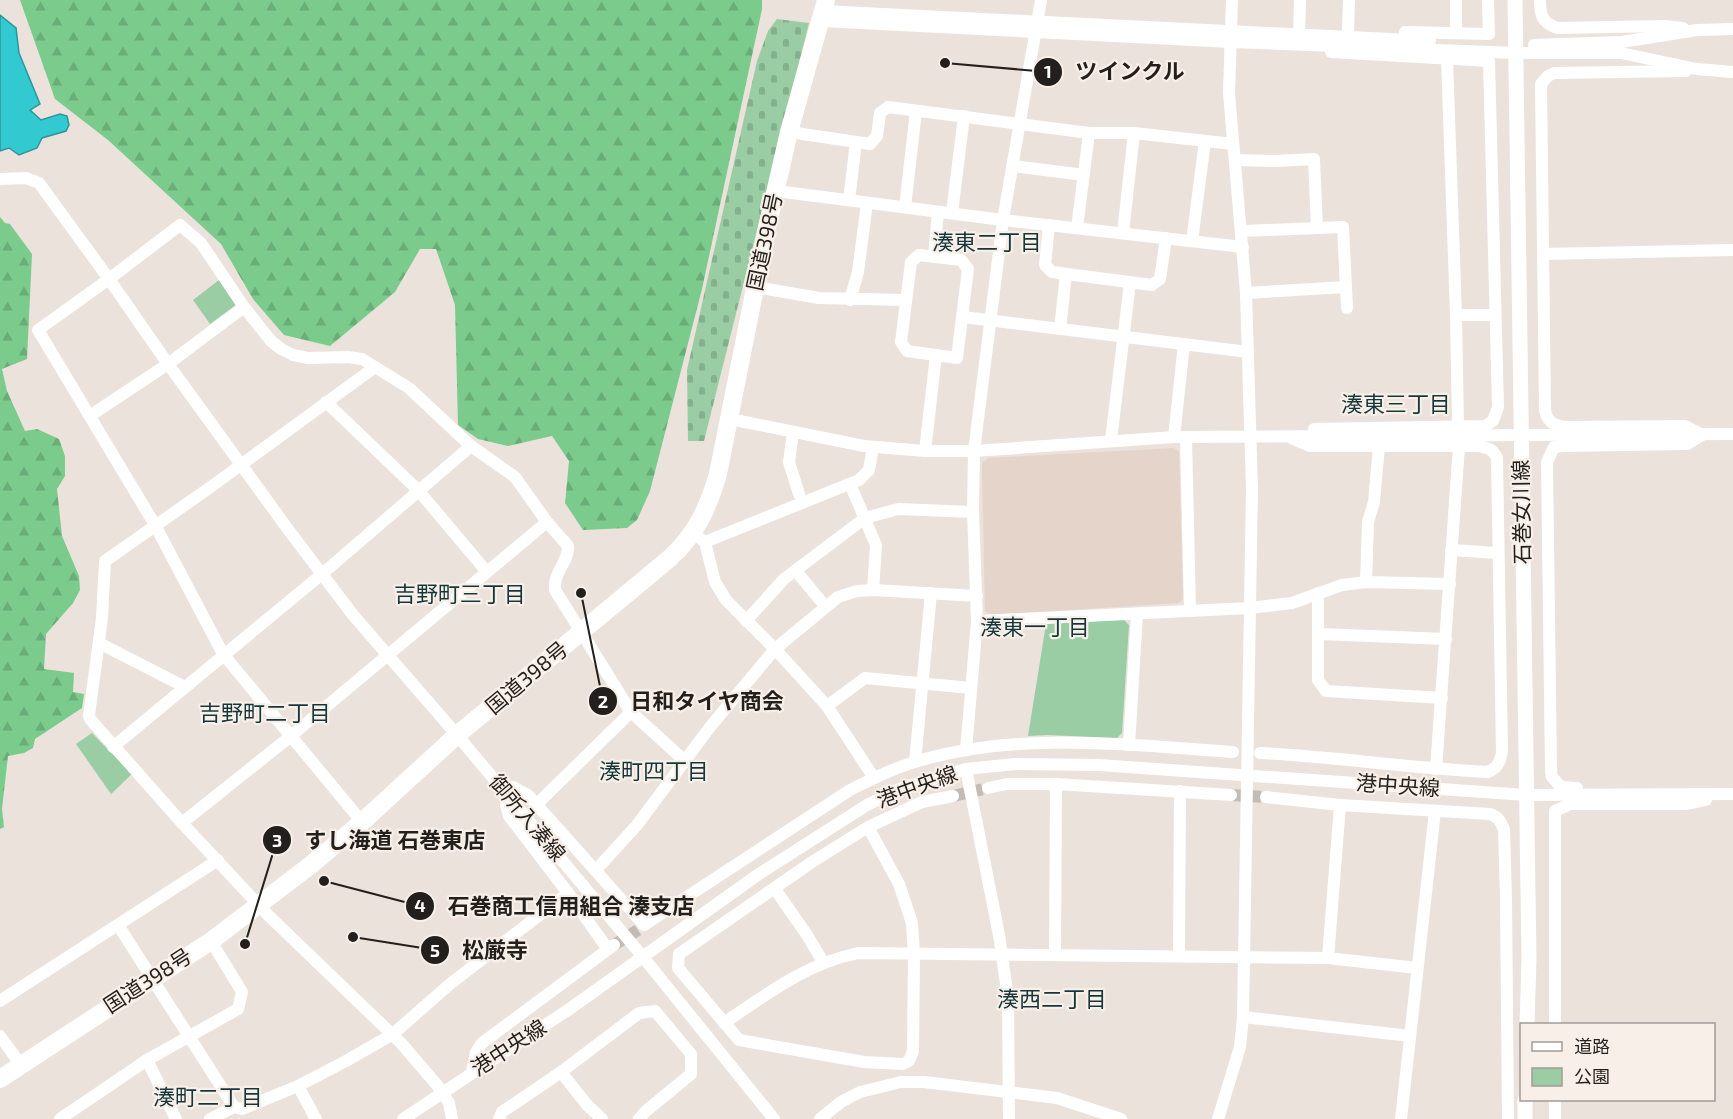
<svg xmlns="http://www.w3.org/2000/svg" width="1733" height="1119" font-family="'Exo 2','Noto Sans JP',sans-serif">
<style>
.built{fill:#e5d4c9}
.forest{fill:url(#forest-firs)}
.cemetery{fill:url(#cemetery-stones)}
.park{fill:#9acda4}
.water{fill:#33c9d1;stroke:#2e969b;stroke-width:1.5}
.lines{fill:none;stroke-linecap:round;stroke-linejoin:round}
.minor-tunnel{stroke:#c3bbb5;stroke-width:12;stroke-dasharray:12 6;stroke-linecap:butt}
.minor{stroke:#fff;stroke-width:12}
.major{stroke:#fff;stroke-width:15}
.highway{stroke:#fff;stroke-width:18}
.labels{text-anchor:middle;stroke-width:4.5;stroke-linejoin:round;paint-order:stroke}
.street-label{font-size:21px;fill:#221f1c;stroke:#f8efe8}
.neighbourhood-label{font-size:22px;fill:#15373a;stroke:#f8efe8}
.leader{fill:none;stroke:#221f1c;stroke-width:2}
.callout-dot{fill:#221f1c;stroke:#f8efe8;stroke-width:2}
.mark-label{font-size:18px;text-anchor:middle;font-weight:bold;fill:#fff}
.callout-label{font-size:22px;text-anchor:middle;font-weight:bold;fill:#221f1c;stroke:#f8efe8;stroke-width:4.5;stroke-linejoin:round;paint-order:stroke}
</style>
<defs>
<pattern id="forest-firs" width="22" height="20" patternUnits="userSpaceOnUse" patternTransform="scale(1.5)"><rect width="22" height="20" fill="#7acb8c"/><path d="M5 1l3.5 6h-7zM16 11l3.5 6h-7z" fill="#69ae78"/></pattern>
<pattern id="cemetery-stones" width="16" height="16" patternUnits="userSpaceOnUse" patternTransform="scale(1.5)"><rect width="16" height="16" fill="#9acda4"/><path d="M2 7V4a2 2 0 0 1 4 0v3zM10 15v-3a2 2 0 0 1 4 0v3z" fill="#84b08d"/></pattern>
</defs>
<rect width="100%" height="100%" fill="#ebe2db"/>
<!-- built -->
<path class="built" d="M1174 448 1179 452 1183 599 1178 603 991 615 985 611 982 463 988 458Z"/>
<!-- forest -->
<g class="forest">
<path d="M20 0H762V9L702 289 650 491 637 520 627 528 583 530 565 503 569 461 552 436 508 446 478 439 458 425 455 305 436 249H420L395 292 330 346 284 335 253 299 221 244 108 140 55 99Z"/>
<path d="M0 217 5 223 10 224 32 254 27 359 2 369 7 391 25 431 37 429 59 439 65 456V476L57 489 62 536 79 576 80 590 73 603 46 634 44 669 74 673 73 692 84 694 82 708 35 739 33 748 24 753 8 756 2 809 4 827 0 829Z"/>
</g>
<!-- cemetery -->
<path class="cemetery" d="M777 19 809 23 704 441H688L687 370 757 61 768 31Z"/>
<!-- park -->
<g class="park">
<path d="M219 280 237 304 210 324 193 300Z"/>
<path d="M1124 620 1129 625 1122 733 1117 738 1047 735 1028 736 1046 624Z"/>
<path d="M92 733 132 774 111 794 76 744Z"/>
</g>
<!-- water -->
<path class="water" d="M0 15 16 28 19 53 40 104 30 110 41 120 60 114 67 116 69 125 66 131 42 138 37 148 19 155 9 148 0 151Z"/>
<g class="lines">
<!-- minor-tunnel -->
<g class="minor-tunnel">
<path d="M1231 795 1266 797"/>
<path d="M953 796 988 788"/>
<path d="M614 945 638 930"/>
</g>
<!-- minor -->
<g class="minor">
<path d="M1456 0V33"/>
<path d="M1540 0C1540 16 1542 22 1557 28L1665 26 1683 28"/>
<path d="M823 11 1430 41"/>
<path d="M821 21 1231 42 1515 53H1621L1697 69 1733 72"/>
<path d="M1348 31 1349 0"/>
<path d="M1405 32 1489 34 1488 0"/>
<path d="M1299 35 1300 0"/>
<path d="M1534 45 1621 42 1697 30 1733 29"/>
<path d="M1447 59 1456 315 1458 426"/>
<path d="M1686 71 1554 73 1548 76 1541 84 1545 410C1547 421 1553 425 1564 427L1685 426 1699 433"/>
<path d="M789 132 870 144 877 136 880 113 888 107 1089 133H1134L1233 144"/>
<path d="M1236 160 1275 161 1314 159 1317 228"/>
<path d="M1013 166 1084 175"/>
<path d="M0 179 26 178 39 183 109 279 168 364 287 528 353 615 457 735 643 957 774 1119"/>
<path d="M776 191 1003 220 1243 247"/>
<path d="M849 200 856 142"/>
<path d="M905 207 916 111"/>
<path d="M952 213 964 116"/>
<path d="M1049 225 1045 265 1052 272 1152 285 1160 279 1166 238"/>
<path d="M1077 228 1089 133"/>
<path d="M1242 231 1343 227 1347 308"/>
<path d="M1123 233 1134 133"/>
<path d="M1192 241 1205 141"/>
<path d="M1543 254 1733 250"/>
<path d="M919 255 961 260 968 269 957 358 907 351 901 342 911 262Z"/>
<path d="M934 257 938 212"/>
<path d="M755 287 819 298 906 300"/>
<path d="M1246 293 1346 287"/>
<path d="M850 300 858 272 867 203"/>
<path d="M1456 315H1495"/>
<path d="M963 317 1248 352"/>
<path d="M1060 329 1066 274"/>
<path d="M375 367 212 486 105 561 102 618 89 715 90 719 182 823 269 916 401 1043 437 1085 449 1103 452 1119"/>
<path d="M326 402 418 490 487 572"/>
<path d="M91 415 168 364 244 307"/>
<path d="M730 419 864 446 925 451H974L1174 437 1733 434"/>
<path d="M1314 429 1485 426 1493 421 1498 407 1489 61 1331 52"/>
<path d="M793 432 789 462 799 494"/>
<path d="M1174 437 1184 344"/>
<path d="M1186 438 1190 611"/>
<path d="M1111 440 1130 283"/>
<path d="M925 451 936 355"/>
<path d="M850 484 876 545 873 590"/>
<path d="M693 533 705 542 715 582 726 600 775 649 827 706 874 778"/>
<path d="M705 542 859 480 869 470 873 447"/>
<path d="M1451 550 1497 553"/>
<path d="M796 571 825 606"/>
<path d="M1366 582 1368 522 1374 502 1379 446"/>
<path d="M1318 593V680L1326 691 1442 698"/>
<path d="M746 621 784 579 865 518 898 509 973 512"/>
<path d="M977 621 1250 608 1292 603 1342 585 1366 582 1450 584"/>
<path d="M1319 634 1446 639"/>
<path d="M99 643 185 687"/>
<path d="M827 706 865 678 971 688"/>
<path d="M1129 745 1137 614"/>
<path d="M113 747 322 574 471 446"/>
<path d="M966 750 977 621 973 512 974 451 1003 220 1041 0"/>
<path d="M1260 753C1336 757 1411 768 1488 772 1497 768 1500 763 1502 752L1497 458C1493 449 1488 448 1479 446H1310L1293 439"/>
<path d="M915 762 931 593"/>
<path d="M966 769 999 935 1008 998 1009 1119"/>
<path d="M1436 769 1459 446"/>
<path d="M500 786 513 787 528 795 644 925 850 790C872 779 894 768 918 761 1019 731 1129 745 1233 752"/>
<path d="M988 788 1007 784H1056L1231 795"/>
<path d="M1577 788 1561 787 1552 777 1551 771 1547 462 1554 447 1563 446 1687 444 1702 435"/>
<path d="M509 797 506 805 509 816 568 893 607 948"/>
<path d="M1266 797 1340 805 1490 814C1499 817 1501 822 1504 830L1506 898 1508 1119"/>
<path d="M537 804 631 712"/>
<path d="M362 822 223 654 155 525 38 330 109 279 180 225 201 243 244 307 271 341 281 349 293 355 308 358 348 357 362 359 409 388 471 446 515 477 547 522 568 546C569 562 553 572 555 590L631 712 686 762"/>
<path d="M182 823 291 736 547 522"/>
<path d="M868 827 899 884 912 923 914 954 913 1051 909 1061 903 1064 864 1062 739 1040 678 968 679 954 812 862 868 827 922 802 953 796"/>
<path d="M596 870 637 825 710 727 775 649 838 597 857 591 873 590 977 596"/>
<path d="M775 889 807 935 823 962"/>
<path d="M118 925 234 1107 242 1109 298 1086 346 1061 393 1034 450 984 568 893"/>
<path d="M1055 955 1056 784"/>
<path d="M1179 956 1180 791"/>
<path d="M1328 958 1340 805"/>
<path d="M0 1001 218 860"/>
<path d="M1243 1017 1410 1036"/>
<path d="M724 1023C767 994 805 964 858 953L1328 958 1417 968"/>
<path d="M1555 1024V811L1570 804H1687L1706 800"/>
<path d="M0 1036 21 1065"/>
<path d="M147 1060 176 1119"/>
<path d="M472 1072 476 1052 482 1043 614 945"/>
<path d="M561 1072 587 1105 602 1119"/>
<path d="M298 1086 316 1119"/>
<path d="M1555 1100V1119"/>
<path d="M60 1119 147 1060 238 1009 242 992 211 941"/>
<path d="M210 1119 234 1107"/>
<path d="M403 1119 568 1010 759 874 867 805 902 788 966 769 1015 764 1099 765 1526 795 1733 794"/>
<path d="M499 1119 502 1112 561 1072 639 1013 655 1011 691 1054V1074L646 1111 639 1119"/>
<path d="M820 1119 841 1102 860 1092 901 1082H924L1057 1098 1121 1119"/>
<path d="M1218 1119 1240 1047 1243 1017 1252 488 1246 293 1229 93 1232 0"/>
<path d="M1401 1119 1435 811"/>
</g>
<!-- major -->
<g class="major">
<path d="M1515 0 1529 960 1527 1024"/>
<path d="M1525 1119V1100"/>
</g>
<!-- highway -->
<path class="highway" d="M0 1079 211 941 312 864 362 822 457 735 670 558C697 533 708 508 718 474L767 228 789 132 826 0"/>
</g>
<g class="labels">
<!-- street labels -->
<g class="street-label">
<text transform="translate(765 242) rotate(-78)" y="7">国道398号</text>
<text transform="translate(1522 512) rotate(-91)" y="7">石巻女川線</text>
<text transform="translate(527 678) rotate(-40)" y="7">国道398号</text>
<text transform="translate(1398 786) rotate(4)" y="7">港中央線</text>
<text transform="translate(917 787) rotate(-20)" y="7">港中央線</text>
<text transform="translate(527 818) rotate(50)" y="7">御所入湊線</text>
<text transform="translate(148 981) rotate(-33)" y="7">国道398号</text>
<text transform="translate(509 1048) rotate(-33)" y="7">港中央線</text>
</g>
<!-- neighbourhood labels -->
<g class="neighbourhood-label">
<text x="987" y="250">湊東二丁目</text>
<text x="1396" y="412">湊東三丁目</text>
<text x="460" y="602">吉野町三丁目</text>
<text x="1035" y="635">湊東一丁目</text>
<text x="265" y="721">吉野町二丁目</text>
<text x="654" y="779">湊町四丁目</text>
<text x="1052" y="1007">湊西二丁目</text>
<text x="208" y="1105">湊町二丁目</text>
</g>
</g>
<!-- callouts -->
<path class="leader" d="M945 63L1048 72M581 593L603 701M245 944L277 840M324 881L420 906M353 937L435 950"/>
<g class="callout-dot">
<circle cx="945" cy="63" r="6"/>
<circle cx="581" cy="593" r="6"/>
<circle cx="245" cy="944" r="6"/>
<circle cx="324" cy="881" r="6"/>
<circle cx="353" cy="937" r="6"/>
<circle cx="1048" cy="72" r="15"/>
<circle cx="603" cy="701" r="15"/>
<circle cx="277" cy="840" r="15"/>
<circle cx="420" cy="906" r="15"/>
<circle cx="435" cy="950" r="15"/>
</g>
<g class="mark-label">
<text x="1048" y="78">1</text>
<text x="603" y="708">2</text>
<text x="277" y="847">3</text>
<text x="420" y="912">4</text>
<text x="435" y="957">5</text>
</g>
<g class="callout-label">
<text x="1130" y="79">ツインクル</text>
<text x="707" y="709">日和タイヤ商会</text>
<text x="395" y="848">すし海道 石巻東店</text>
<text x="571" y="914">石巻商工信用組合 湊支店</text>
<text x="495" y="958">松厳寺</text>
</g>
<!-- legend -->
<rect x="1520" y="1023" width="195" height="78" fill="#f8efe8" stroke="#a29c96" stroke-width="1.5"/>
<rect x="1532" y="1042" width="30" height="9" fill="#ffffff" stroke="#a29c96" stroke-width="1.5"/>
<text x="1574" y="1053" font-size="18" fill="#221f1c">道路</text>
<rect x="1532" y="1068" width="30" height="18" fill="#9acda4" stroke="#a29c96" stroke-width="1.5"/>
<text x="1574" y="1083" font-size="18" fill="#221f1c">公園</text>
</svg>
